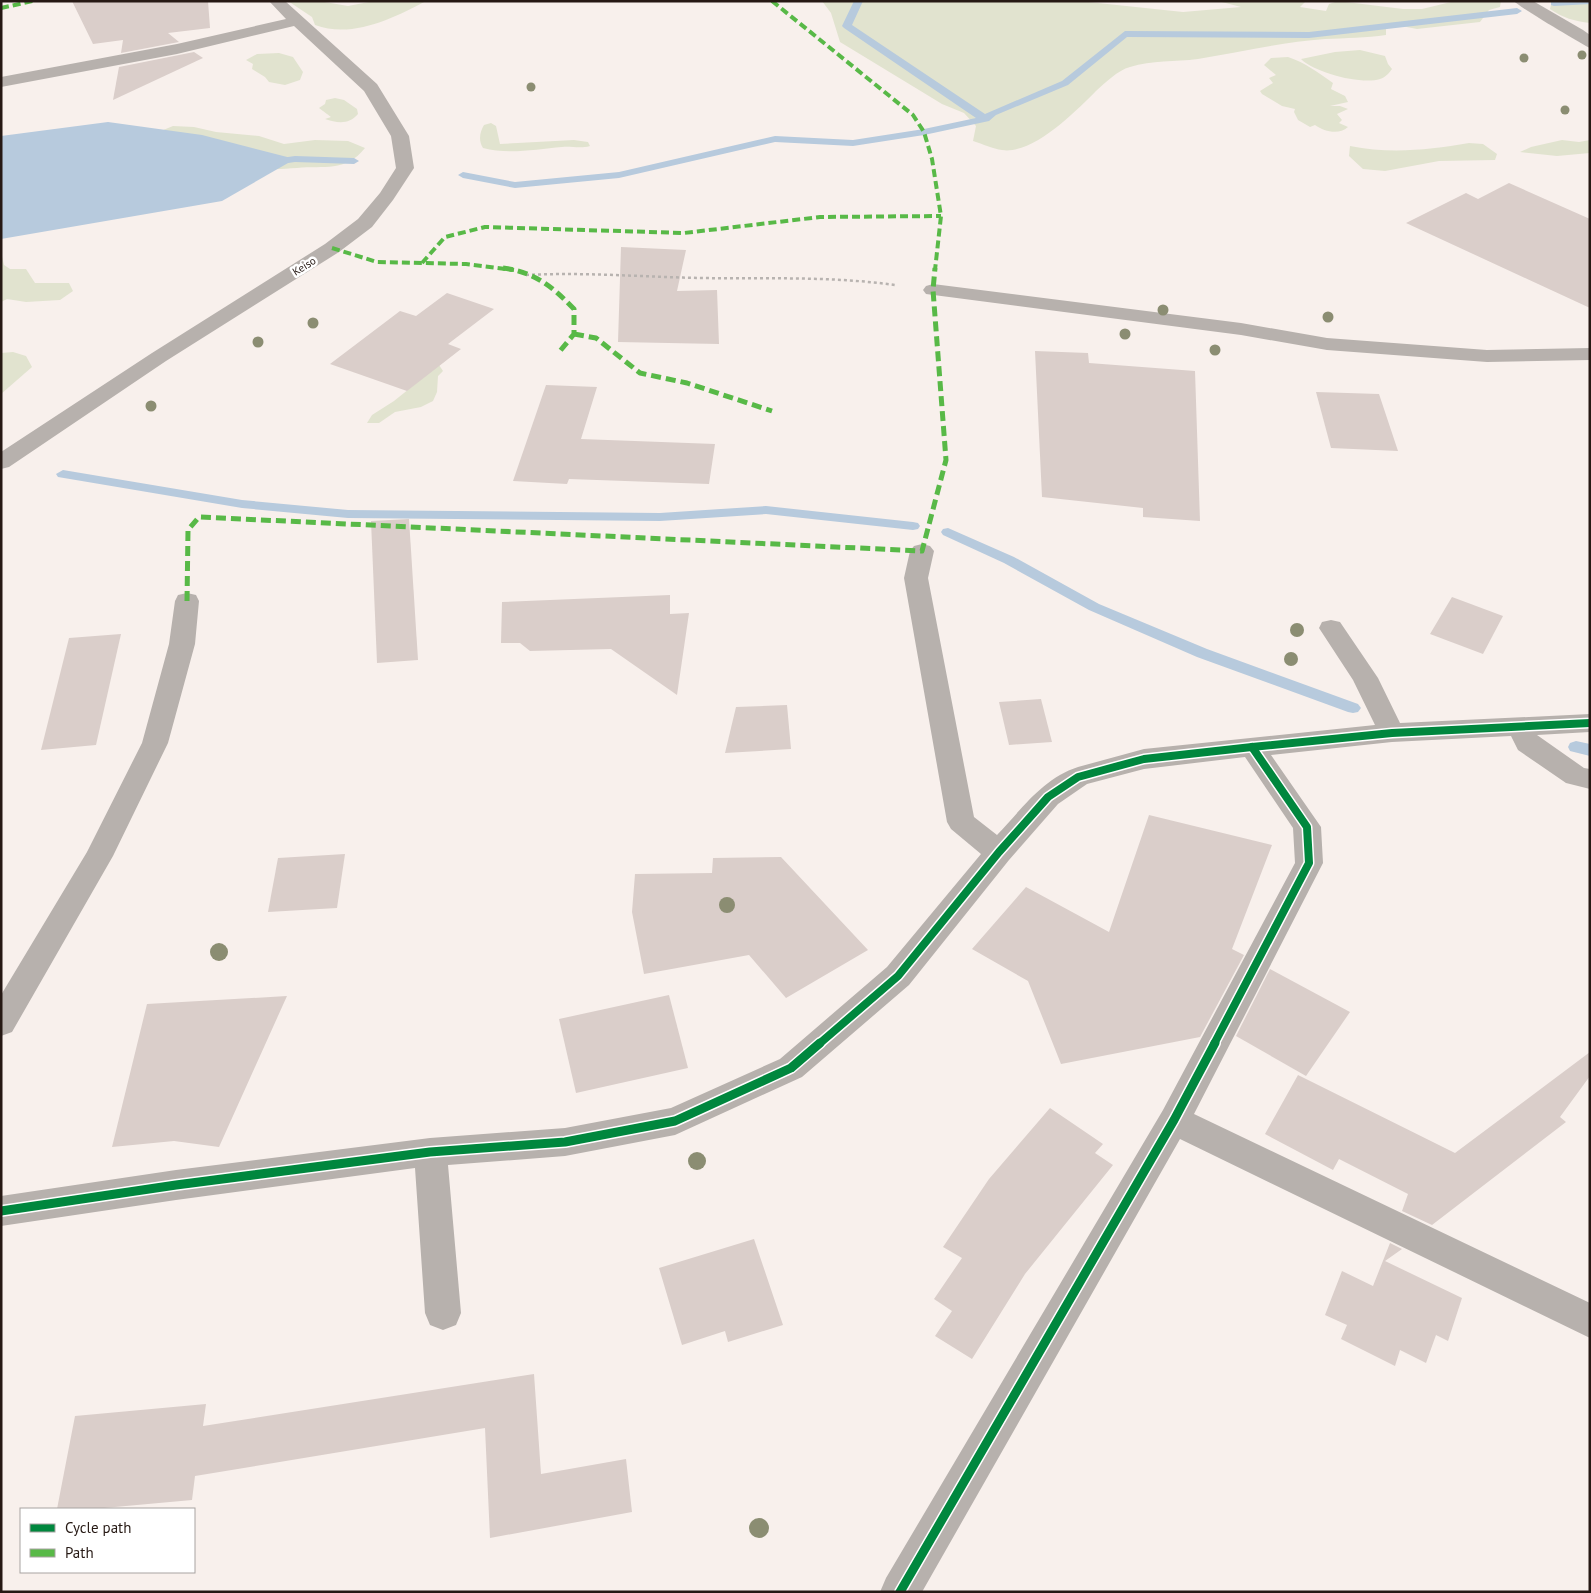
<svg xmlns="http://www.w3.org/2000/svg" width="1591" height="1593" font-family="'PT Sans',sans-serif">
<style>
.green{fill:#e1e3cf}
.water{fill:#b7cadd}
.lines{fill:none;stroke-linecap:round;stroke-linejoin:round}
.stream{fill:#b7cadd;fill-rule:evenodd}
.building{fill:#daceca}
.path{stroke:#b8b3b0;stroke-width:2.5;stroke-dasharray:3 3;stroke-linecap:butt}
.minor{fill:#b7b1ad;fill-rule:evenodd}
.quiet-far1{stroke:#58b947;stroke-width:4;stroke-dasharray:8 4;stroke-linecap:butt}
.quiet{stroke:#58b947;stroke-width:5;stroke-dasharray:10 5;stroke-linecap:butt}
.cycleway-far1-casing{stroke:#fff;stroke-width:11}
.cycleway-casing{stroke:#fff;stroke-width:12}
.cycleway-far1{stroke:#00873e;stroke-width:8}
.cycleway{stroke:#00873e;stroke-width:9}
.tree{fill:#8b8d72}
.labels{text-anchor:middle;stroke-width:5;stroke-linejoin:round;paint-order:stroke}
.far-street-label{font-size:11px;fill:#261914;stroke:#fff}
</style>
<rect width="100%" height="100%" fill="#f8f0ec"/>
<!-- green -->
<g class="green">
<path d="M288 1H319L348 6 374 1H426C394 18 352 39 315 25L312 17Z"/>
<path d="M822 1H1079L1183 12 1241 7 1218 1H1306L1300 7 1326 11 1329 4 1338 1 1403 9H1422L1455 1H1501L1500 7 1489 10 1480 22 1417 29 1386 23V35C1366 38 1346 38 1325 39 1283 42 1240 52 1198 59 1175 62 1152 60 1130 67 1118 70 1105 83 1096 91 1076 111 1033 155 1002 150 993 149 983 144 973 141L976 126 964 113 942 104 840 42 831 13Z"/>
<path d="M1552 1H1590V23C1574 21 1563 18 1550 9Z"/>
<path d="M1360 50 1385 56 1388 64 1392 69C1389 73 1386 77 1380 79 1362 85 1315 73 1301 59L1335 52Z"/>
<path d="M279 53 293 57 303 72 300 80 285 85 269 82 265 77 252 69 253 64 246 60 257 54Z"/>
<path d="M1288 57C1304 62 1319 73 1333 83L1331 89 1345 96 1348 102 1330 106H1340L1348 109 1337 114 1342 120 1339 123 1348 127C1339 135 1325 132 1315 125L1310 127 1298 120 1294 112 1295 109 1282 106 1262 94 1260 91 1273 83 1269 78 1276 75 1264 65 1271 58Z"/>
<path d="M335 98 344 100 357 109 358 114C349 125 337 123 325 119L331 117 319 108 325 104 326 100Z"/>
<path d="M491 123 496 126 500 144 574 140 588 142 590 146C580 149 572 146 562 147 537 149 508 155 483 148 478 140 480 132 484 125Z"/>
<path d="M173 126 194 127 216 132 259 136 284 144 315 140 348 141 365 148C345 173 324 165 297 168 287 168 279 170 269 169L156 133Z"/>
<path d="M1562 140 1579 142 1590 140V153L1557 156 1520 152 1531 147Z"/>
<path d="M1469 143 1483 144 1497 154 1495 160 1439 161 1385 171 1363 169 1349 156 1350 146C1390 154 1429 150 1469 143Z"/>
<path d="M1 252 4 265 10 269H26L35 283H69L73 291 60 300 26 302 7 299 1 302Z"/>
<path d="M13 352 26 356 32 367 1 394V353Z"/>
<path d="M439 365 443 371 438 376 437 392 433 401 421 407 395 412 379 423H367L372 415 394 401Z"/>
</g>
<!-- water -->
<path class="water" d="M108 122 202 135 295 159 222 201 1 239V136Z"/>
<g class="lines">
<!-- stream -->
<g class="stream">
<path d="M854 1H863L852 25 985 114 1062 81 1125 31 1309 32 1517 8 1522 11 1517 14 1309 38 1127 37 1068 85 996 115 989 121 924 135 853 146 775 142 619 178 515 188 463 178 458 175 463 172 515 182 619 172 775 136 853 140 924 129 976 118 844 28 842 26Z"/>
<path d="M1551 1H1590V4L1554 6 1551 5Z"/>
<path d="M295 156 354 158 359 161 354 164 295 162 274 165 269 162 274 159Z"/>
<path d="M63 470 242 500 348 510 660 513 766 506 913 522 918 523 920 526 918 529 913 530 766 514 660 521 348 518 242 508 58 477 56 474Z"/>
<path d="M948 528 1014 557 1099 604 1207 649 1358 704 1361 708 1358 712 1353 713 1348 712 1197 657 1089 610 1004 563 943 535 941 532 943 529Z"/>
<path d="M1576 741 1590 744V756L1570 751 1568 747 1570 743Z"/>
</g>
</g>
<!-- building -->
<g class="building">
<path d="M72 1H208L210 28 168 33 179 42 121 53 123 40 93 44Z"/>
<path d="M194 52 203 58 113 100 119 67Z"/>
<path d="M1509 183 1590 219V308L1406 223 1466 193 1478 199Z"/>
<path d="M621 247 686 250 677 291 717 290 719 344 618 342Z"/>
<path d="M447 293 494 309 448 344 461 349 407 391 330 364 400 311 416 316Z"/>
<path d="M1035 351 1088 353 1089 363 1195 371 1200 521 1143 517V508L1042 497Z"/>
<path d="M546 385 597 387 581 439 715 444 709 484 569 479 567 484 513 481Z"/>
<path d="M1316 392 1379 394 1398 451 1331 448Z"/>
<path d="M409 519 418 660 377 663 371 521Z"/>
<path d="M670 595V614L689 613 677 695 611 649 530 651 520 643H501L502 602Z"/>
<path d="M1452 597 1503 616 1483 654 1430 634Z"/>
<path d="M121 634 96 745 41 750 69 638Z"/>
<path d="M1041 699 1052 742 1009 745 999 702Z"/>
<path d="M787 705 791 749 725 753 736 707Z"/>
<path d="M1149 815 1272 845 1232 949 1244 955 1200 1037 1061 1064 1028 981 972 949 1026 887 1109 932Z"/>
<path d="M345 854 337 908 268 912 278 858Z"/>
<path d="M781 857 868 950 786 998 749 955 644 974 632 912 635 874 712 873 713 858Z"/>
<path d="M1270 969 1350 1012 1306 1076 1236 1036Z"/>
<path d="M669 995 688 1068 576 1093 559 1019Z"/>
<path d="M287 996 219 1147 174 1141 112 1147 147 1004Z"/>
<path d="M1590 1052V1076L1560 1117 1566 1122 1432 1225 1402 1211 1408 1194 1339 1159 1333 1170 1265 1134 1298 1075 1455 1153Z"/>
<path d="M1050 1108 1103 1144 1095 1153 1113 1165 1025 1274 972 1359 935 1336 952 1311 934 1299 962 1258 943 1247 989 1179Z"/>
<path d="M754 1239 783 1325 728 1342 725 1331 682 1345 659 1268Z"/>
<path d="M1390 1243 1402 1249 1385 1261 1462 1298 1448 1341 1436 1335 1426 1363 1400 1350 1395 1366 1341 1339 1347 1325 1325 1315 1342 1271 1373 1286Z"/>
<path d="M534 1374 541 1474 626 1459 632 1512 490 1538 485 1428 195 1476 192 1500 93 1509H57L75 1416 206 1404 203 1426Z"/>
</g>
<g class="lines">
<!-- path -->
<path class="path" d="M526 275C585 272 643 277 701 278 766 279 830 276 895 285"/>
<!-- minor -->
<g class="minor">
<path d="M269 1H285L377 84 409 136 414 168 393 200 372 227 339 252 166 361 9 467 1 469V452L152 353 325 244 358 219 380 193 396 168 391 136 364 91 294 26 177 54 1 87V77L177 44 286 19Z"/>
<path d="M1514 1H1533L1583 30 1590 35V48C1585 46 1516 5 1514 1Z"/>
<path d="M933 284 1241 323 1327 338 1487 350 1590 348V360L1487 362 1327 350 1241 335 926 294 923 290 926 286Z"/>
<path d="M922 544 930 546 934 551 928 578 974 817 997 835C1021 810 1043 778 1078 767L1144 749 1375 725 1353 680 1319 628 1322 622 1331 620 1340 622 1378 678 1400 723 1590 714V732L1537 735 1584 768 1590 769V789L1566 783 1518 750 1511 736 1392 742 1271 755 1321 827 1323 863 1194 1114 1590 1303V1338L1180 1139 922 1592H880L886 1578 1163 1110 1295 863 1293 828 1245 757 1144 769 1087 784 1058 804 1009 860 909 985 802 1077 675 1135 565 1156 448 1165 461 1313 456 1325 443 1330 430 1325 425 1313 415 1168 176 1200 1 1226V1196L176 1170 430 1138 565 1128 671 1108 780 1059 887 967 981 854 951 829 947 822 904 578 910 551 914 546Z"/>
<path d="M187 593 196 595 199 601 195 644 168 743 113 856 12 1032 1 1036V995L87 852 142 743 169 644 175 601 178 595Z"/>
</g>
<!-- quiet-far1 -->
<g class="quiet-far1">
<path d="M772 1 913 115 924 132 932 159 941 216 935 270"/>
<path d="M1 8 33 1"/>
<path d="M332 248 377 262 466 264 514 270"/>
<path d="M422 263 445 237 485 227 684 233 820 217 941 216"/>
</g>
<!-- quiet -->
<g class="quiet">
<path d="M503 268C535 272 553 287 574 309V334L560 351"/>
<path d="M574 334 596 338 640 373 687 383 772 411"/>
<path d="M187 601 188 530 199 517 922 551 946 460 933 290 935 268"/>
</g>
<!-- cycleway-far1 casing -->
<g class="cycleway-far1-casing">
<g id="cycleway-far1">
<path d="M819 1044 898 976 999 852 1048 797 1078 777 1144 759 1252 747 1392 733 1590 723"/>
<path d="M1214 1044 1309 863 1307 827 1252 747"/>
</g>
</g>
<!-- cycleway casing -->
<g class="cycleway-casing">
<g id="cycleway">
<path d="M1 1211 176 1185 430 1152 565 1142 675 1121 791 1068 820 1043"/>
<path d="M900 1592 1174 1120 1215 1043"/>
</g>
</g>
<!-- cycleway-far1 -->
<use href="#cycleway-far1" class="cycleway-far1"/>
<!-- cycleway -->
<use href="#cycleway" class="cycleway"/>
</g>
<!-- trees -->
<g class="tree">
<circle cx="1582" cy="55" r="4.5"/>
<circle cx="1524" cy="58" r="4.5"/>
<circle cx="531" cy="87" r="4.5"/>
<circle cx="1565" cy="110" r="4.5"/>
<circle cx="1163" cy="310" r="5.5"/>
<circle cx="1328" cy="317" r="5.5"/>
<circle cx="313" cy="323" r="5.5"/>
<circle cx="1125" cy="334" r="5.5"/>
<circle cx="258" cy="342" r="5.5"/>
<circle cx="1215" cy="350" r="5.5"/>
<circle cx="151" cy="406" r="5.5"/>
<circle cx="1297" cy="630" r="7"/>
<circle cx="1291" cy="659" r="7"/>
<circle cx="727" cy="905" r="8"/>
<circle cx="219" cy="952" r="9"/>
<circle cx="697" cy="1161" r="9"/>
<circle cx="759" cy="1528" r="10"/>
</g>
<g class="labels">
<!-- far-street labels -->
<g class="far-street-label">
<text transform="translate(304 266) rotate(-32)" y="4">Keiso</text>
</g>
</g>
<!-- border -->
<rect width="1591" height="1593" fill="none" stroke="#261914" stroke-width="5"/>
<!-- legend -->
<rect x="20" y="1508" width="175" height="65" fill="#ffffff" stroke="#a8a3a1"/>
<rect x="30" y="1524" width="25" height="8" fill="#00873e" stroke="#a8a3a1"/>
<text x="65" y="1533" font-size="15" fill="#261914">Cycle path</text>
<rect x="30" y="1549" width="25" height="8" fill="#58b947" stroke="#a8a3a1"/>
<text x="65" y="1558" font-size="15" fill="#261914">Path</text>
</svg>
